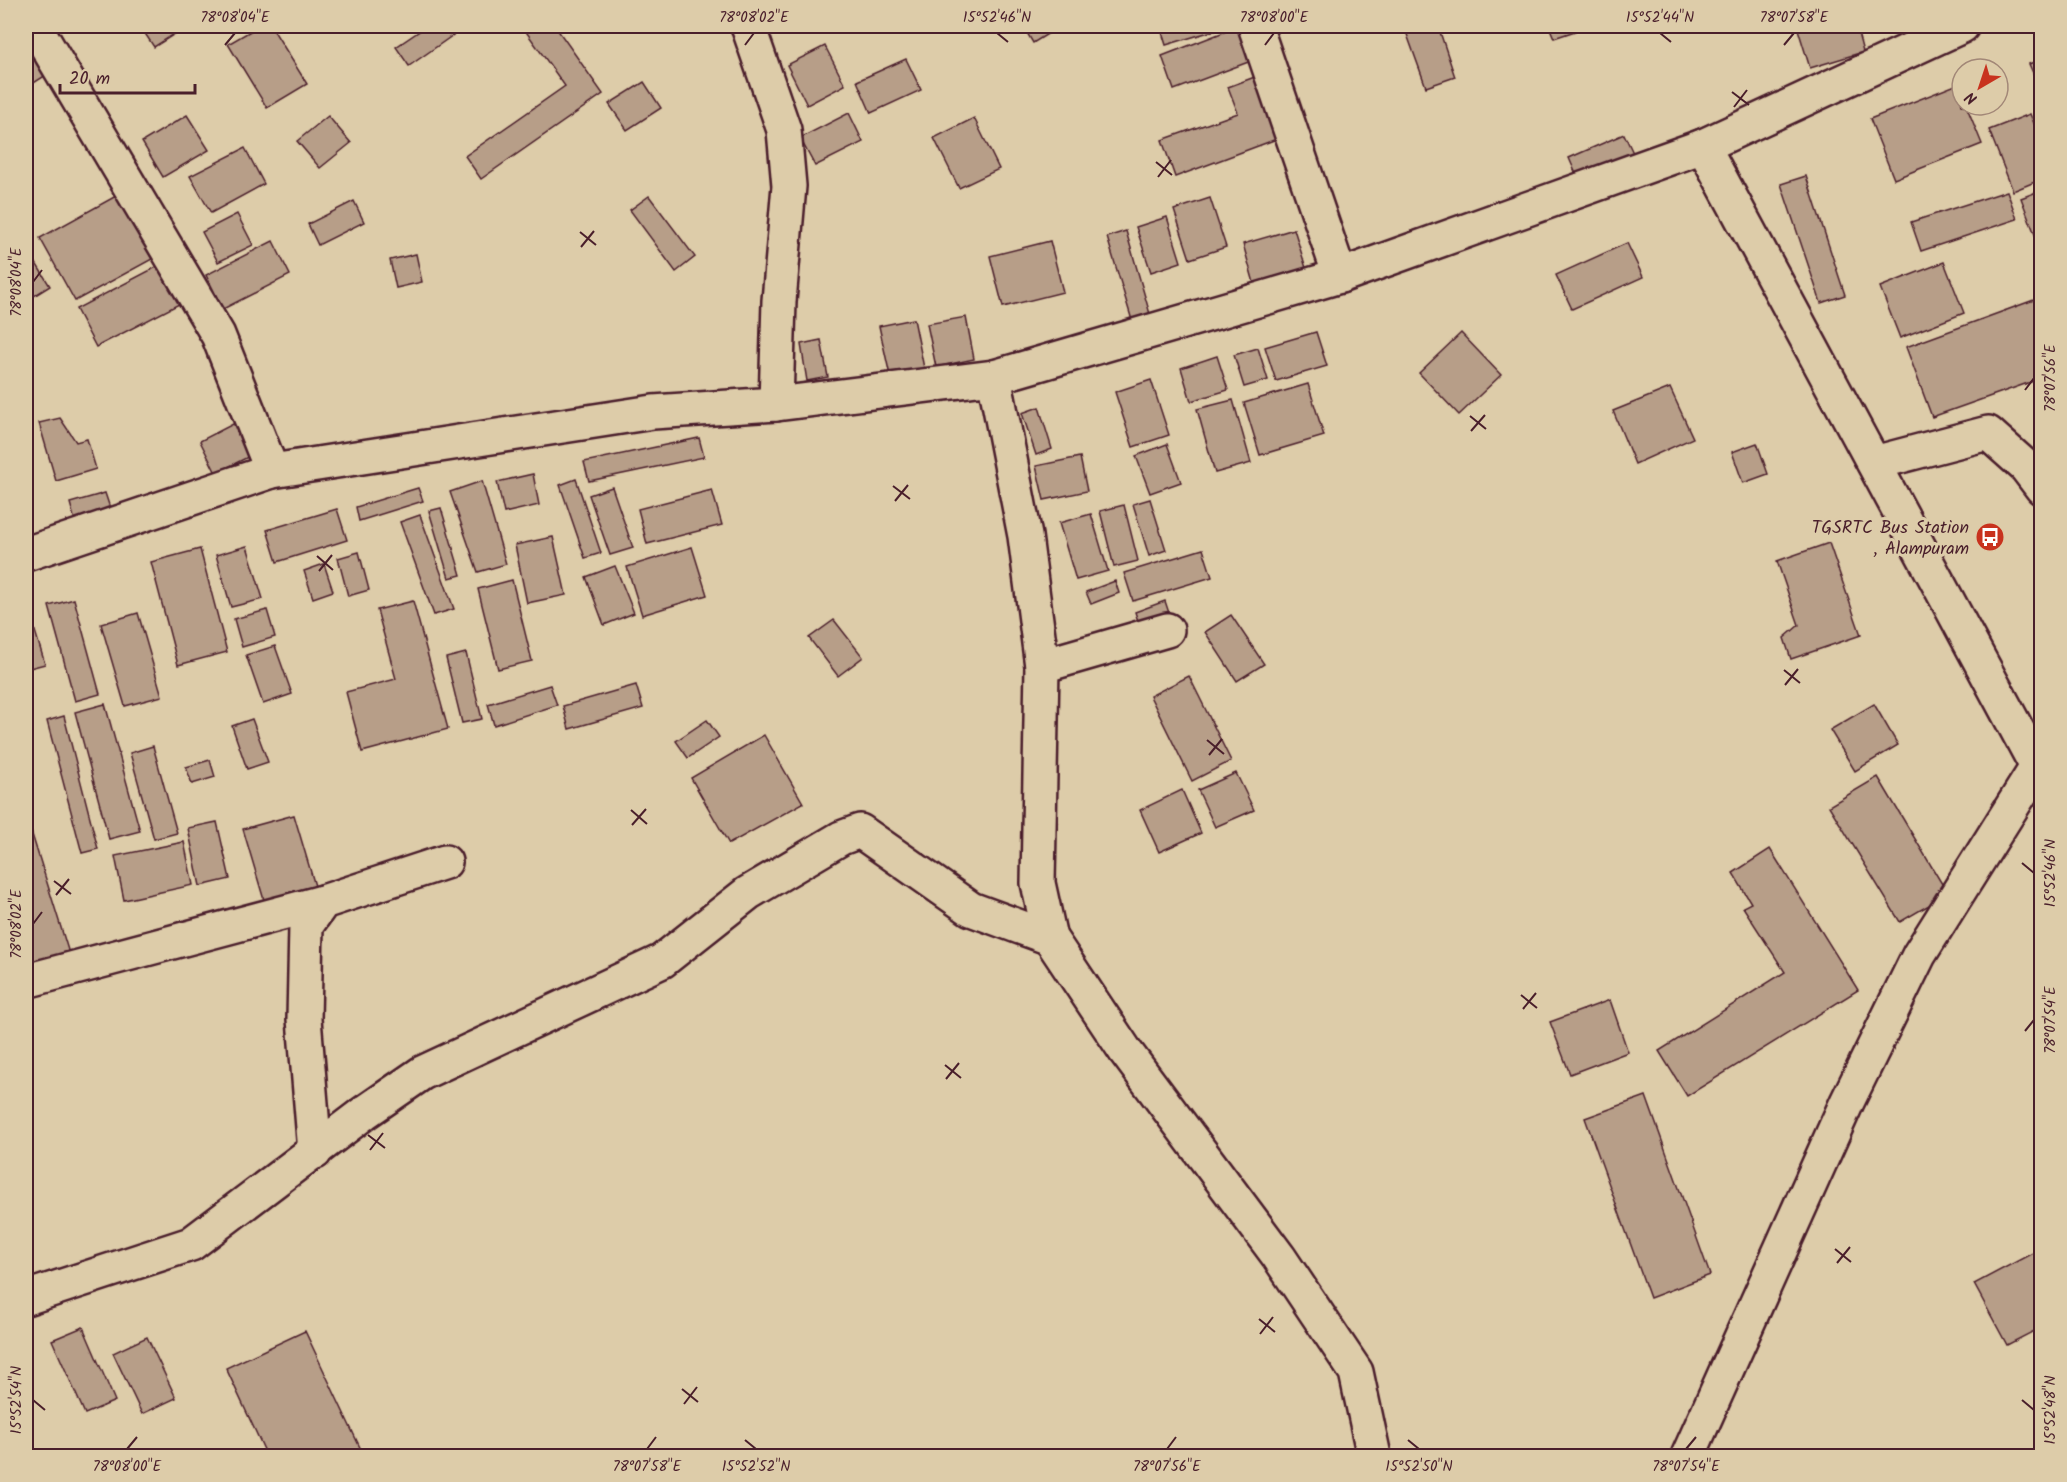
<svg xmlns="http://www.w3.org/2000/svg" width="2067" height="1482" font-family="Kalam,sans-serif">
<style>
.building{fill:#b79e88;stroke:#4a1f2b;stroke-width:1.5}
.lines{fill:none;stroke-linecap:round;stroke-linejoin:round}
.minor-casing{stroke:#4a1f2b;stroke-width:38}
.minor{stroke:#ddcca9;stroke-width:33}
.ticks{fill:none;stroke:#4a1f2b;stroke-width:2}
.labels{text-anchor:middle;stroke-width:6;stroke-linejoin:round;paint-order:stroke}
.poi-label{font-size:18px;fill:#4a1f2b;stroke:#ddcca9;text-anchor:end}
.neatline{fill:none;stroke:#4a1f2b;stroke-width:2}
.ticks-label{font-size:15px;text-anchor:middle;fill:#4a1f2b}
</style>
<rect width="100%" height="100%" fill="#ddcca9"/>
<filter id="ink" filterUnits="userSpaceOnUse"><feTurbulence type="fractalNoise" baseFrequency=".0167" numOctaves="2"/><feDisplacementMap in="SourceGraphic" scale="12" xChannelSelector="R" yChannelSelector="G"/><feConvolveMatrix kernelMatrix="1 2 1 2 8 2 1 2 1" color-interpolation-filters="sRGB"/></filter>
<g filter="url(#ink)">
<!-- building -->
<g class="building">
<path d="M140 26H182L184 28 154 47Z"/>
<path d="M259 26H271L307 84 267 108 228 44Z"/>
<path d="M427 26H466L409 66 396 47Z"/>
<path d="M522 26H555L603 94 481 179 465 156 565 86Z"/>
<path d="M1023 26H1051L1054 30 1033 43Z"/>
<path d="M1160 26H1229L1166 45Z"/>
<path d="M1404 26H1438L1455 77 1426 87Z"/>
<path d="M1549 26H1573L1575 31 1554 38Z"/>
<path d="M1797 26H1856L1863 52 1810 68Z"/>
<path d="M1237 27 1251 61 1174 90 1162 56Z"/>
<path d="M26 29 51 72 26 88Z"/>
<path d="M825 46 845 85 807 105 787 65Z"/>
<path d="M906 59 921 90 871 113 857 81Z"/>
<path d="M2042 59V93L2029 64Z"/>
<path d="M1260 75 1282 137 1175 177 1162 140 1238 113 1228 87Z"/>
<path d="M644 82 661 108 627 130 609 104Z"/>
<path d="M1958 84 1962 105H1966L1982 144 1894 179 1870 119Z"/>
<path d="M849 113 863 142 815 166 800 138Z"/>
<path d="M2030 114 2042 142V179L2013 191 1989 130Z"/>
<path d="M187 115 209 150 163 177 142 142Z"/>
<path d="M328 116 351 143 320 168 297 141Z"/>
<path d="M974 118 999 169 959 188 934 138Z"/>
<path d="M1624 134 1635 157 1579 181 1569 158Z"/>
<path d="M245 148 264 184 211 213 190 176Z"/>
<path d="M1806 176 1845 295 1821 303 1781 184Z"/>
<path d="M2042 190V253L2021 198Z"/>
<path d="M2007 191 2017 219 1921 251 1911 222Z"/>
<path d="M116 196 152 259 75 301 40 238Z"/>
<path d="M649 196 695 257 676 272 630 210Z"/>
<path d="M1210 198 1226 247 1190 259 1174 210Z"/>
<path d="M354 201 364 222 318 245 308 224Z"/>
<path d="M237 214 253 245 218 262 202 232Z"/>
<path d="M1167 217 1181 262 1151 272 1136 227Z"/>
<path d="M1294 229 1306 268 1254 283 1243 244Z"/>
<path d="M1126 231 1152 321 1134 327 1107 237Z"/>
<path d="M273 241 290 275 223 309 206 275Z"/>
<path d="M1050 241 1063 292 1003 307 990 256Z"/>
<path d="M1627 243 1643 277 1572 309 1556 275Z"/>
<path d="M26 247 50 286 26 301Z"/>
<path d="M416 254 422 282 396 288 390 260Z"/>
<path d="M1944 262 1964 313 1900 338 1880 287Z"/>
<path d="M164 263 185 301 96 347 76 309Z"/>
<path d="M2042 297V378L1932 417 1906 347Z"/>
<path d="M966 317 974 359 936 367 927 324Z"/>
<path d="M914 319 925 373 891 380 879 326Z"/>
<path d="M1316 332 1327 366 1276 381 1265 347Z"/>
<path d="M1461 333 1501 375 1459 415 1419 373Z"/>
<path d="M821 340 828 377 807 381 801 344Z"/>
<path d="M1258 348 1268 380 1244 387 1234 355Z"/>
<path d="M1217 356 1228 390 1191 401 1181 368Z"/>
<path d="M1151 380 1169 435 1133 447 1115 392Z"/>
<path d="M1308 384 1324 436 1260 455 1244 403Z"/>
<path d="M1670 388 1693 438 1635 464 1613 411Z"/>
<path d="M1233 400 1251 463 1215 473 1197 409Z"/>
<path d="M1039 407 1052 449 1036 455 1022 413Z"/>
<path d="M60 418 76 442 87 439 96 469 56 481 39 423Z"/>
<path d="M235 423 252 455 216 473 200 441Z"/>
<path d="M699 438 704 457 589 481 584 462Z"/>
<path d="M1757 443 1768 474 1743 483 1732 452Z"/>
<path d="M1167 444 1181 482 1150 493 1136 456Z"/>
<path d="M1080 457 1087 491 1044 500 1036 466Z"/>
<path d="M533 474 539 505 504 513 497 482Z"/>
<path d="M576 479 601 553 585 558 560 485Z"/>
<path d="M482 481 506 564 478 572 450 492Z"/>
<path d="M612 487 633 548 610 555 589 495Z"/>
<path d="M418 488 423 501 359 521 356 507Z"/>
<path d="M712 490 722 525 647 544 638 509Z"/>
<path d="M105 493 111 511 75 521 70 503Z"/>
<path d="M1150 499 1166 550 1149 556 1133 504Z"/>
<path d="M1124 505 1138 561 1114 567 1100 511Z"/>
<path d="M441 508 461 575 449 578 429 511Z"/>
<path d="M337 509 347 540 277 562 267 530Z"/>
<path d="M1091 514 1108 571 1076 580 1059 523Z"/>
<path d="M420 515 454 609 434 615 400 522Z"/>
<path d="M553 537 566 595 527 603 515 545Z"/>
<path d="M1829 543 1861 635 1791 659 1784 638 1799 625 1777 561Z"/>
<path d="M247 546 263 599 231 607 216 555Z"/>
<path d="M692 547 707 595 642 615 627 567Z"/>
<path d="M200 549 227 652 178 665 151 562Z"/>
<path d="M1203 549 1212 577 1133 601 1124 573Z"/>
<path d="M359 552 369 590 348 596 338 558Z"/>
<path d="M324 564 333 591 313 598 304 571Z"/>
<path d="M615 566 634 613 604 625 586 577Z"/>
<path d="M512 580 532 661 498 669 478 589Z"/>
<path d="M1115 581 1119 593 1091 604 1086 592Z"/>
<path d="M74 599 100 694 75 701 49 606Z"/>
<path d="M413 601 448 729 362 752 346 692 396 679 377 610Z"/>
<path d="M1165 601 1169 613 1139 624 1135 612Z"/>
<path d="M28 608 45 664 26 669V609Z"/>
<path d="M267 610 275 637 242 647 234 619Z"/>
<path d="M138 613 162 696 125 706 101 624Z"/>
<path d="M1231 615 1264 664 1237 681 1205 632Z"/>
<path d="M834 620 863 657 838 676 809 638Z"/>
<path d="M275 646 292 694 263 704 246 655Z"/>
<path d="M466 653 482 719 462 723 446 658Z"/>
<path d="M1189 676 1231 761 1192 781 1150 696Z"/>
<path d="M550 685 557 705 494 725 488 704Z"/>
<path d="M636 685 643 708 569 729 563 706Z"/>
<path d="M105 704 140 831 109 839 75 712Z"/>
<path d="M1874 704 1898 745 1855 771 1830 730Z"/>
<path d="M64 716 98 849 82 853 47 721Z"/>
<path d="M252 719 268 762 247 769 232 726Z"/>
<path d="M707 720 719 737 688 758 676 741Z"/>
<path d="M764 735 803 803 729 844 691 778Z"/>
<path d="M153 746 177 833 154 839 130 753Z"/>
<path d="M210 760 215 777 192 784 186 767Z"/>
<path d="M1236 773 1254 810 1215 827 1198 790Z"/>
<path d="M1878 777 1948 894 1900 922 1829 806Z"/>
<path d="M1182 790 1201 833 1159 852 1140 810Z"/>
<path d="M26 815 72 963 31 976 26 960Z"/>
<path d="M294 815 315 886 264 900 243 829Z"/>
<path d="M217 822 230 879 200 886 188 828Z"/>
<path d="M184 842 193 885 124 900 115 856Z"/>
<path d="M1770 849 1858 990 1687 1096 1659 1051 1785 972 1743 907 1751 903 1733 873Z"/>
<path d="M1610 1000 1628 1052 1570 1074 1550 1022Z"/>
<path d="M1646 1096 1710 1275 1650 1298 1585 1118Z"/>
<path d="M2042 1248V1327L2007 1345 1974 1284Z"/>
<path d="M83 1327 115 1401 85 1414 52 1340Z"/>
<path d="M305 1331 364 1456H267L226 1368Z"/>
<path d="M147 1337 176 1398 142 1414 113 1353Z"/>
</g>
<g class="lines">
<!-- minor casing -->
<g class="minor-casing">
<g id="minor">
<path d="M35 26 218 335 272 471"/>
<path d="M748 26 784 130 789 186 779 301 776 404"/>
<path d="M1255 26 1340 276"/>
<path d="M1703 146 2042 776"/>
<path d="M994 377 1025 536 1042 666 1038 883 1050 938 1126 1052 1279 1257 1356 1372 1374 1456"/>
<path d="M1874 463 1988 433 2026 467 2042 488"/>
<path d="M26 554 272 471 653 412 776 404 994 377 1340 276 1703 146 1962 26"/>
<path d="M1042 666 1167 630"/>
<path d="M26 981 323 902"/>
<path d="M315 1152 304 1019 306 926 323 902 445 862"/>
<path d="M26 1298 191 1244 364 1113 422 1073 662 961 748 893 841 838 860 831 971 909 1050 938"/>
<path d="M1688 1456 1847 1102 1919 955 2042 759"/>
</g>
</g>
<!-- minor -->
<use href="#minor" class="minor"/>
</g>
</g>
<!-- ticks -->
<path class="ticks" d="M997 33 1008 42M1660 33 1671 42M225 45 235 33M745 45 754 33M1265 45 1274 33M1784 45 1794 33M1732 92 1749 105M1734 107 1747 90M1156 162 1172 175M1158 177 1171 160M580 232 596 245M581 247 594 231M33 282 42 270M2025 390 2034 378M1470 416 1486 429M1471 431 1485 415M893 486 910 499M895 501 908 485M317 556 333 570M319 571 332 555M1784 670 1800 683M1785 685 1798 669M1207 740 1224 754M1209 755 1222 739M631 810 647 824M632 825 646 809M2022 863 2034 873M54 881 71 894M56 895 69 879M33 924 42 912M1521 995 1537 1008M1523 1009 1536 993M2025 1031 2034 1020M945 1065 961 1078M946 1079 959 1063M368 1135 385 1148M370 1150 383 1133M1835 1249 1851 1262M1837 1263 1850 1247M1259 1319 1275 1332M1260 1334 1273 1317M682 1389 698 1402M33 1400 45 1410M2022 1400 2034 1410M684 1404 697 1387M745 1440 756 1449M1408 1440 1419 1449M127 1449 137 1437M647 1449 656 1437M1167 1449 1176 1437M1686 1449 1696 1437"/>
<!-- icons -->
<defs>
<g id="bus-disc" transform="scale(1.5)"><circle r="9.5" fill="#c8321e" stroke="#ddcca9"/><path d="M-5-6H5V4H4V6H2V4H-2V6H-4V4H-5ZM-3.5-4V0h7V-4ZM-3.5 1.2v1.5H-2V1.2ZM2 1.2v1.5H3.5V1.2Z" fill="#fff"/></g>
</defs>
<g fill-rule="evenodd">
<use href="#bus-disc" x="1990" y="537"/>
</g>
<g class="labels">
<!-- poi labels -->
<g class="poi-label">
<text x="1969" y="533">TGSRTC Bus Station<tspan x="1969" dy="21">, Alampuram</tspan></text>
</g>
</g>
<!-- margin -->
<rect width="2067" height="1482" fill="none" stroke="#ddcca9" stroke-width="66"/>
<!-- north arrow -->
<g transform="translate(1980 87) rotate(219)"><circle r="28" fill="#ddcca9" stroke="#a28777" stroke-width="1.5"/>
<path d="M0-4.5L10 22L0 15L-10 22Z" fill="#c8321e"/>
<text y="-9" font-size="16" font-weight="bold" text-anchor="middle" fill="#4a1f2b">N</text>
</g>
<!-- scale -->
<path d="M60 84v9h135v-9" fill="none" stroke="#4a1f2b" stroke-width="3"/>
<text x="69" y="84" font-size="18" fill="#4a1f2b" stroke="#ddcca9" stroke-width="4.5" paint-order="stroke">20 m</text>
<rect x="33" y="33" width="2001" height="1416" class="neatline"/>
<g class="ticks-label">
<text x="235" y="22">78°08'04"E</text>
<text x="754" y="22">78°08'02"E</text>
<text x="997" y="22">15°52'46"N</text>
<text x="1274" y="22">78°08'00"E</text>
<text x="1660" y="22">15°52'44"N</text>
<text x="1794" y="22">78°07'58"E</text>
<text transform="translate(16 282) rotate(-90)" y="5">78°08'04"E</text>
<text transform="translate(2050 378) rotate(-90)" y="5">78°07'56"E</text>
<text transform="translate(2050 873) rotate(-90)" y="5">15°52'46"N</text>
<text transform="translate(16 924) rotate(-90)" y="5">78°08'02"E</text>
<text transform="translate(2050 1020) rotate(-90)" y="5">78°07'54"E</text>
<text transform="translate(16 1400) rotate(-90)" y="5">15°52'54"N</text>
<text transform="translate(2050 1410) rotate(-90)" y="5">15°52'48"N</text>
<text x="127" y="1471">78°08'00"E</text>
<text x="647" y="1471">78°07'58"E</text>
<text x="756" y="1471">15°52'52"N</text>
<text x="1167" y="1471">78°07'56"E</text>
<text x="1419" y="1471">15°52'50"N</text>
<text x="1686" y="1471">78°07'54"E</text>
</g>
</svg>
